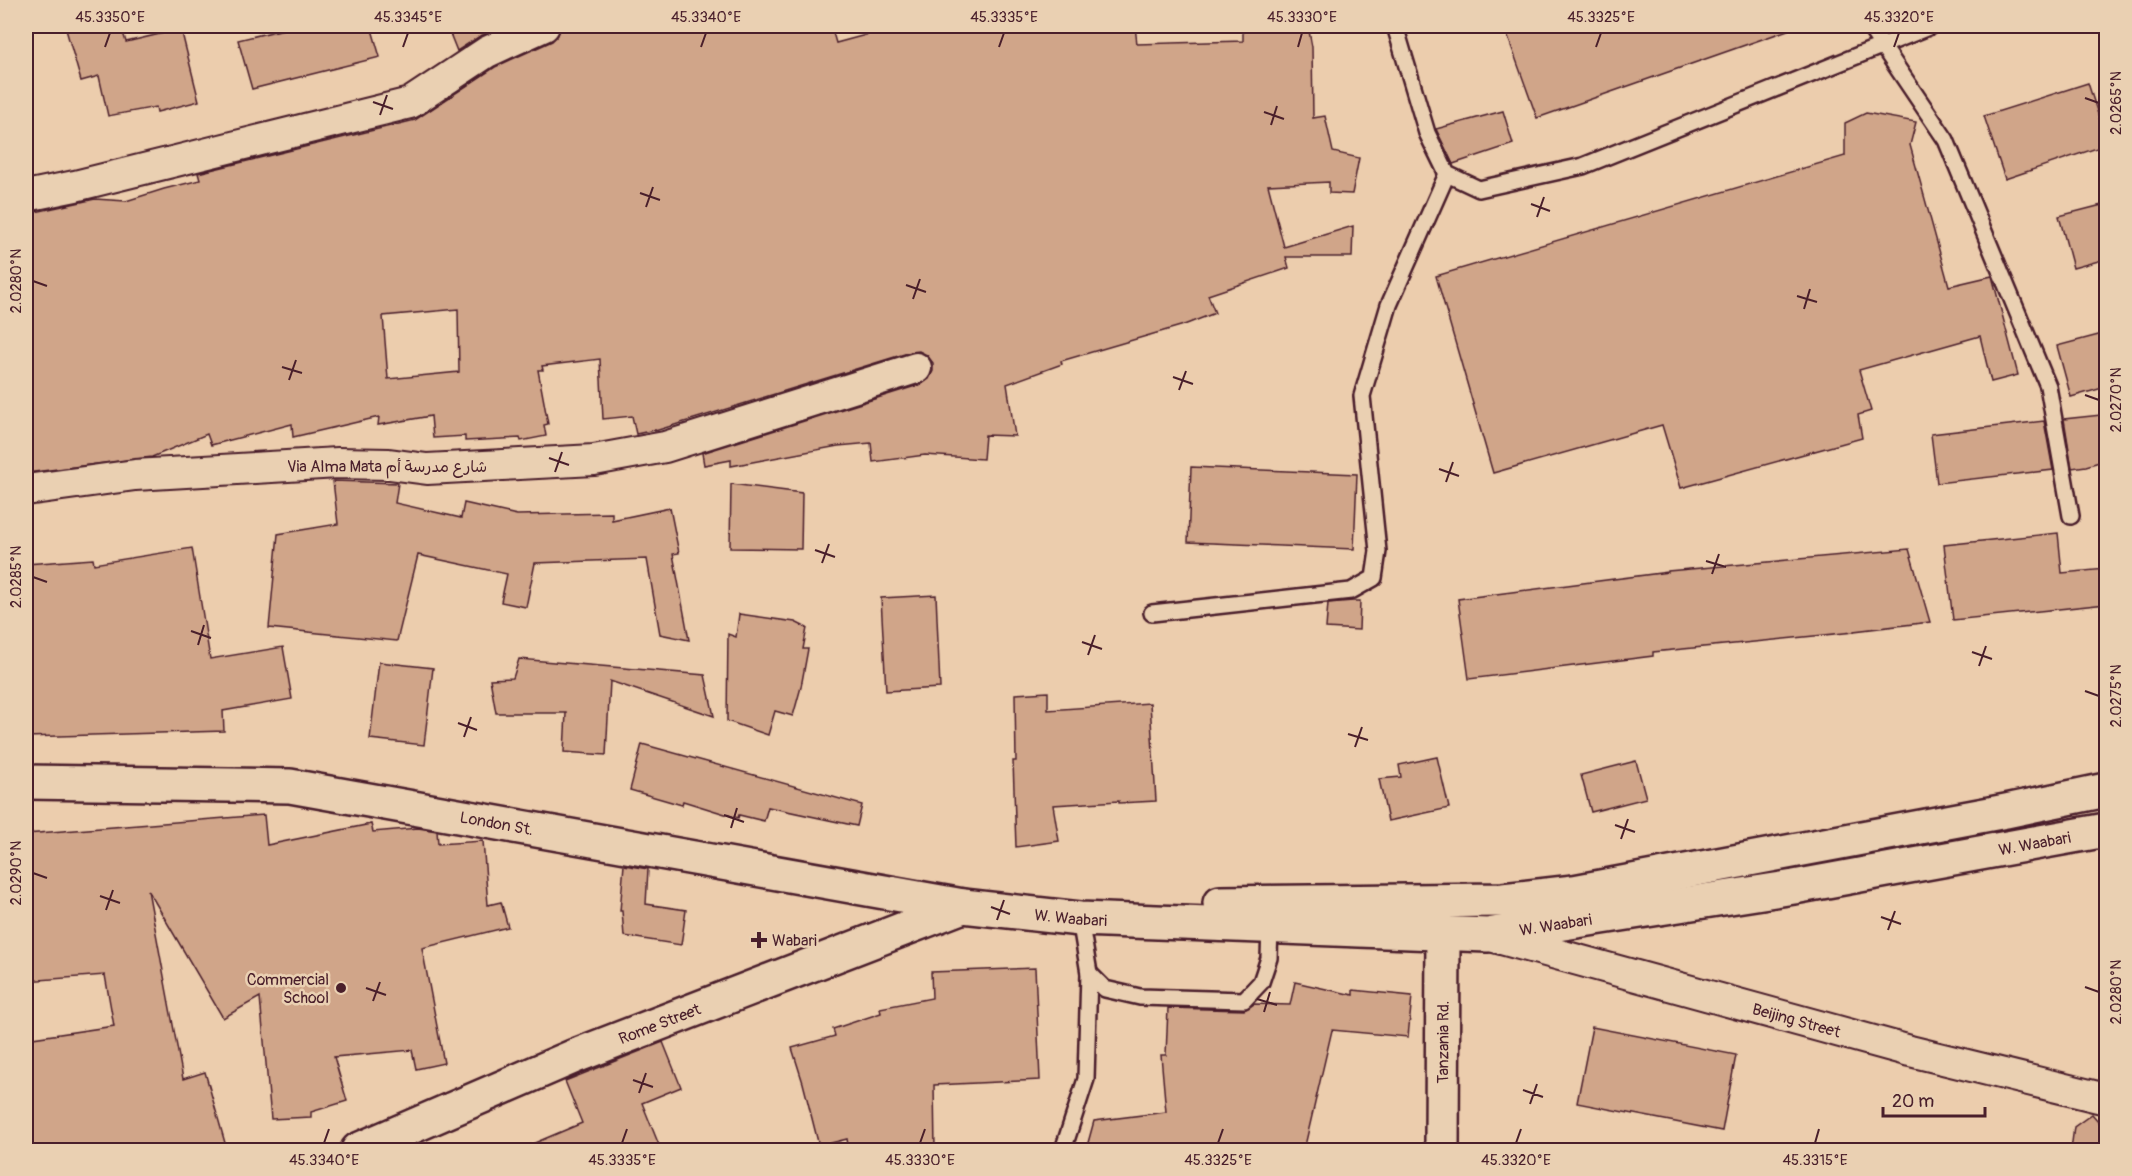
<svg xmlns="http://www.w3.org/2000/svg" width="2132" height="1176" font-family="Pangolin,'Playpen Sans Arabic',sans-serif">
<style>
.building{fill:#d0a589;stroke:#4a1f2b;stroke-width:1.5;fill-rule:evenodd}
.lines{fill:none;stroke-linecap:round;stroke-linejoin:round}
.service-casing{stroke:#4a1f2b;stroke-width:20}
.minor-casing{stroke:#4a1f2b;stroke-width:34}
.tertiary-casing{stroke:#4a1f2b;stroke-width:38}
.secondary-casing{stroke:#4a1f2b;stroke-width:38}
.service{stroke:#ead0b2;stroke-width:15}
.minor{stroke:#ead0b2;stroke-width:30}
.tertiary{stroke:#ead0b2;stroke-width:33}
.secondary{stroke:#ead0b2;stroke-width:33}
.ticks{fill:none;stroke:#4a1f2b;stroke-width:2}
.poi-dot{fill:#4a1f2b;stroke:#ead0b2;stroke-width:2}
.labels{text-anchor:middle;stroke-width:5;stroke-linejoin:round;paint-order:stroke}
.street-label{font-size:16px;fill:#4a1f2b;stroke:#ead0b2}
.poi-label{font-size:16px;fill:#4a1f2b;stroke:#ead0b2;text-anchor:start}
.neatline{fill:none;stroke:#4a1f2b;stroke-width:2}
.ticks-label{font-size:15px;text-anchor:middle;fill:#4a1f2b}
</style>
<rect width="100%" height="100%" fill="#eccdad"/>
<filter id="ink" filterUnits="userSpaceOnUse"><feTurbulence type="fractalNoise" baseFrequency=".0167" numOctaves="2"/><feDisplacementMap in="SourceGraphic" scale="12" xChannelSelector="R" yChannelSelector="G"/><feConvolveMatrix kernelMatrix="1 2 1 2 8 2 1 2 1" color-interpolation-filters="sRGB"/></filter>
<g filter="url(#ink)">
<!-- building -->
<g class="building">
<path d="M65 26H121L126 42 181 29 199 101 157 112 156 107 108 116 99 76 81 81Z"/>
<path d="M297 26H371L380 57 252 89 238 40Z"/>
<path d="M447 26H504L480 36 457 51Z"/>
<path d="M561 26H831L836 43 888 29V26H1135L1137 44 1243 41V26H1308L1312 47 1313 118 1325 116 1333 152 1359 158 1352 194 1329 193V182L1268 185 1284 247 1353 226 1352 257H1286L1289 268 1208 295 1215 313 1184 325 1061 361 1062 364 1007 384 1015 436 985 435 983 459 925 455 873 462 871 443 838 446 731 466V460L704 465 702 453 922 384 929 379 933 371V363L927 355 919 351 911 352 655 431V430L636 434 632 416 603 419 600 359 542 366 543 370H538L548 424 544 425 546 436 521 441 520 438 465 441V436L433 438 431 416 378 425 379 417 293 437 292 424 211 445 207 434 152 457 26 473V214L95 199 126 201 164 189 200 180 198 173 415 120 495 67 552 41 558 35ZM458 309 459 372 388 379 383 316Z"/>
<path d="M1504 26H1788V30L1537 118Z"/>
<path d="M2088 83 2106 139V145L2005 179 1984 116Z"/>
<path d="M1503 111 1513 144 1453 164 1436 129Z"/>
<path d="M1866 113 1916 122 1910 145 1949 286 1992 276 2018 375 1991 382 1980 336 1859 370 1871 411 1858 415 1862 438 1681 488 1662 425 1493 473 1436 276 1845 156V123Z"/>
<path d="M2102 205 2106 222V259L2073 268 2059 216Z"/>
<path d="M2106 333V387L2071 397 2057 346Z"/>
<path d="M2101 415 2106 433V460L2086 466 2072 468 2064 419Z"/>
<path d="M2044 421 2053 470 1937 483 1931 434Z"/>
<path d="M1191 467 1357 474 1354 549 1188 542Z"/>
<path d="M333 481 398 483 395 503 461 518 464 503 517 515 612 513V520L670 508 679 553 673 554 689 640 660 634 647 559 535 563 526 607 501 602 507 574 418 555 397 641 269 628 278 534 338 524Z"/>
<path d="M731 484 802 493 801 549 730 548Z"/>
<path d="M2058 533 2062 573 2106 569V604L1953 620 1944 545Z"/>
<path d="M192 548 210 659 283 647 292 699 223 711 224 731 26 737V564L93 559 94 564Z"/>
<path d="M1909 549 1930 622 1854 631V632L1653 652V656L1469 679 1458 599 1668 572V571Z"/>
<path d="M936 595 940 688 886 691 881 598Z"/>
<path d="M1353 601H1360L1359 630 1326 628 1328 603Z"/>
<path d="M739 614 795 622 807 628 803 649H808L801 687 793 716 775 711 768 735 727 721 728 634 736 637Z"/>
<path d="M519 659 705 675 714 716 610 681 606 755 564 752 566 713H496L490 679 513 678Z"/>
<path d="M379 662 433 668 424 745 370 739Z"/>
<path d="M1048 692V710L1150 703 1156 801 1119 803V801L1053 805 1059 841 1016 847 1013 761H1016L1015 694Z"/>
<path d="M642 744 862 805 857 826 768 807 764 821 739 815 738 818 683 801 682 805 630 790Z"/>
<path d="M1437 757 1449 808 1388 821 1379 779 1401 777 1399 765Z"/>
<path d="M1636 761 1646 798 1591 812 1581 775Z"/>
<path d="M264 815 267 845 371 824 373 832 418 828 437 831 438 844 483 841 488 905 501 902 508 927 422 948 444 1063 416 1069 412 1050 334 1057 347 1101 311 1112V1117L271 1119 260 997 223 1018 148 890 183 1079 205 1072 227 1150H26V1039L114 1026 105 975 26 981V834Z"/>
<path d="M624 865 648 869 646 904 686 910 681 945 624 936 622 911H620Z"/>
<path d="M1035 968 1040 1080 934 1085 935 1150H849L847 1139 819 1146 803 1083 792 1048 835 1036 833 1029 881 1013 880 1008 932 998 931 972Z"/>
<path d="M1295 982 1353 995V990L1412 996 1408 1037 1332 1030 1304 1150H1086L1094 1121 1166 1112 1161 1055H1166L1168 1008 1244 1010 1254 1004 1290 1005Z"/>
<path d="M1592 1027 1736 1055 1722 1131 1577 1103Z"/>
<path d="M663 1042 681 1087 642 1103 661 1150H518L582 1123 565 1081Z"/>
<path d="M2092 1114 2106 1130V1137L2101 1150H2071L2074 1127Z"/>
</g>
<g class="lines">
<!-- service casing -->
<g class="service-casing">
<g id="service">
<path d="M1395 26 1427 133 1447 174 1479 189 1583 166 1931 26"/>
<path d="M1869 26 1946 140 2048 386 2071 516"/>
<path d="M1152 613 1351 591 1374 578 1378 551 1362 396 1389 305 1447 174"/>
<path d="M1089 973 1105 989 1140 997 1244 1000 1261 982 1269 958 1270 926"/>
<path d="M1063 1150 1086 1079 1089 973 1080 919"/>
</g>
</g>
<!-- minor casing -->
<g class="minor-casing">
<g id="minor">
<path d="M26 196 75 186 410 103 487 52 544 26"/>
<path d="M26 490 135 475 338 463 389 464 427 469 594 460 665 447 916 368"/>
<path id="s1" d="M1487 935 1910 1051 2106 1099"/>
</g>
</g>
<!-- tertiary casing -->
<g class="tertiary-casing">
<g id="tertiary">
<path id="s2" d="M358 1150 575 1056 963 906"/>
<path id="s3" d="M1442 1150 1443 932"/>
</g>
</g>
<!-- secondary casing -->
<g class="secondary-casing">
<g id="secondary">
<path id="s4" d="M26 782 290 786 963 906 1080 919 1487 935 1794 887 2106 830"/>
<path d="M1220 903 1503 900 1574 892 2006 811 2106 790"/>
</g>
</g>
<!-- service -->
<use href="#service" class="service"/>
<!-- minor -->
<use href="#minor" class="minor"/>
<!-- tertiary -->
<use href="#tertiary" class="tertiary"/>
<!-- secondary -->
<use href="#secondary" class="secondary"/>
</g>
</g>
<!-- ticks -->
<path class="ticks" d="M105 47 110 33M403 47 408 33M701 47 706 33M999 47 1004 33M1298 47 1302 33M1596 47 1601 33M1894 47 1899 33M2085 98 2099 103M373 102 393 109M1264 112 1284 119M380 115 387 95M1271 125 1277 106M640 193 660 200M1531 204 1550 211M646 207 653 187M1537 217 1544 197M33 281 47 286M906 285 926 292M1797 296 1817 302M913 299 920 279M1804 309 1810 289M282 367 302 373M1173 377 1193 384M289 380 296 360M1179 390 1186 371M2085 395 2099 400M549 458 569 465M1439 469 1459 476M555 472 562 452M1446 482 1453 462M815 550 835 557M1706 561 1726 567M822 563 829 544M1712 574 1719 554M33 577 47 582M191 631 211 638M1082 642 1102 649M198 645 204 625M1972 652 1992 659M1088 655 1095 635M1979 666 1986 646M2085 691 2099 696M458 723 477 730M1348 734 1368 740M464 737 471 717M1355 747 1362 727M724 815 744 822M1615 825 1635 832M731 828 737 808M1621 839 1628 819M33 873 47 878M100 896 120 903M991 907 1010 914M106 910 113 890M1881 917 1901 924M997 920 1004 900M1888 930 1895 911M2085 987 2099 992M366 988 386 995M1257 999 1277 1005M373 1001 380 982M1264 1012 1270 992M633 1080 653 1087M1523 1090 1543 1097M639 1093 646 1073M1530 1104 1537 1084M324 1143 329 1129M622 1143 627 1129M920 1143 925 1129M1218 1143 1223 1129M1516 1143 1521 1129M1815 1143 1819 1129"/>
<!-- markers -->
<g class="poi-dot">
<path d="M756 931h6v6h6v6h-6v6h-6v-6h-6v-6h6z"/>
<circle cx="341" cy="988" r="6"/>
</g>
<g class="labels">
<!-- street labels -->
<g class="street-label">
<text x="387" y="472">Via Alma Mata شارع مدرسة أم</text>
<text dy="6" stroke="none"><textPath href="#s4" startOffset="474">London St.</textPath></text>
<text dy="6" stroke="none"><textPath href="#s4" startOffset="2028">W. Waabari</textPath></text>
<text dy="6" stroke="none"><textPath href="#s4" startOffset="1056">W. Waabari</textPath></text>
<text dy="6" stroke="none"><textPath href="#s4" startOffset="1542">W. Waabari</textPath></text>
<text dy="6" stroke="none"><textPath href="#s1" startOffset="321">Beijing Street</textPath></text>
<text dy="6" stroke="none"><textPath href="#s2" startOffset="327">Rome Street</textPath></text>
<text dy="6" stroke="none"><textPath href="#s3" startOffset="108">Tanzania Rd.</textPath></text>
</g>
<!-- poi labels -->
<g class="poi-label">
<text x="772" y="946">Wabari</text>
<text x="329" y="985" text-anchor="end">Commercial<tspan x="329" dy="18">School</tspan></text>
</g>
</g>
<!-- margin -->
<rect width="2132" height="1176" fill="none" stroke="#ead0b2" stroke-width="66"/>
<!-- scale -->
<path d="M1883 1107v9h102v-9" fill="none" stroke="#4a1f2b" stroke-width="3"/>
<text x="1892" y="1107" font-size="18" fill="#4a1f2b" stroke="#ead0b2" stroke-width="4.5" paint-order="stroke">20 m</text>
<rect x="33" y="33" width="2066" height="1110" class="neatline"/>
<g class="ticks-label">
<text x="110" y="22">45.3350°E</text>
<text x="408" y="22">45.3345°E</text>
<text x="706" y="22">45.3340°E</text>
<text x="1004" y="22">45.3335°E</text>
<text x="1302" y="22">45.3330°E</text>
<text x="1601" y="22">45.3325°E</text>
<text x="1899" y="22">45.3320°E</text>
<text transform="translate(2116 103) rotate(-90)" y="5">2.0265°N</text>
<text transform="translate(16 281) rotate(-90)" y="5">2.0280°N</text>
<text transform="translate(2116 400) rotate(-90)" y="5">2.0270°N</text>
<text transform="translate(16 577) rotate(-90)" y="5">2.0285°N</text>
<text transform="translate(2116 696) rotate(-90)" y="5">2.0275°N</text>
<text transform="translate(16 873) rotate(-90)" y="5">2.0290°N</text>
<text transform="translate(2116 992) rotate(-90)" y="5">2.0280°N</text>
<text x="324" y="1165">45.3340°E</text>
<text x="622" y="1165">45.3335°E</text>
<text x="920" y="1165">45.3330°E</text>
<text x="1218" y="1165">45.3325°E</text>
<text x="1516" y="1165">45.3320°E</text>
<text x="1815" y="1165">45.3315°E</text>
</g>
</svg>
